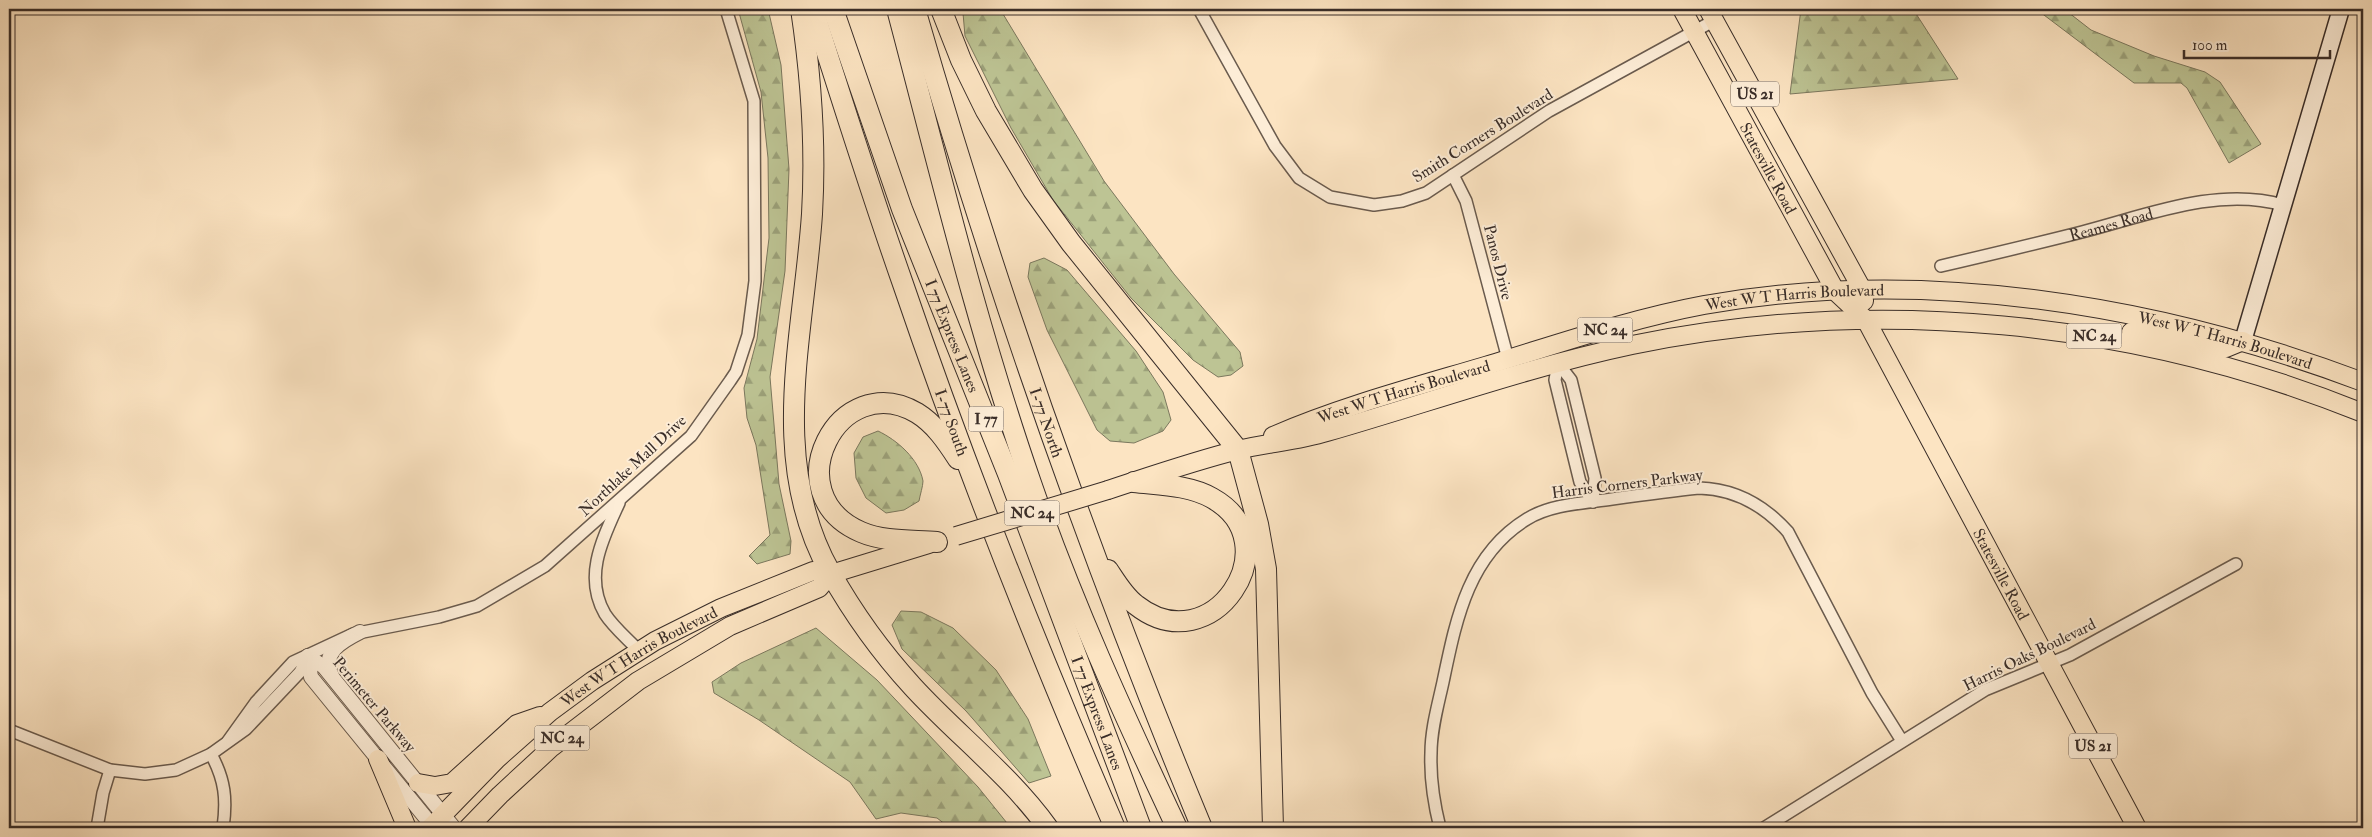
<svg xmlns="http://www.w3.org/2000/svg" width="2372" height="837" font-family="'IM FELL Double Pica',serif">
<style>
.forest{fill:url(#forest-firs);stroke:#7b785e}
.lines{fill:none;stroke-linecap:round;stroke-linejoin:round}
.minor-casing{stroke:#6a5b4e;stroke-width:14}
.tertiary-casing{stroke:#6a5b4e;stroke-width:16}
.secondary-casing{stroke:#392d28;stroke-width:19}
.primary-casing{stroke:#392d28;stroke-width:20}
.motorway-casing{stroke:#392d28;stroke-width:22}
.minor{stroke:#fdedd7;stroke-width:11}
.tertiary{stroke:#fdedd7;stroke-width:14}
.secondary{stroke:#fdedd7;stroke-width:16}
.primary{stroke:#fce4c2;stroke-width:18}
.motorway{stroke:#fce4c2;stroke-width:20}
.primary-bridge-casing{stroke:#392d28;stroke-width:20;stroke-linecap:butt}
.primary-bridge{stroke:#fce4c2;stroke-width:18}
.labels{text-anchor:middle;stroke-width:4;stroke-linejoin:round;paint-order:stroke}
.shield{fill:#fdedd7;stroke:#74675c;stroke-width:1}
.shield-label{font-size:15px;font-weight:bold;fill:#392d28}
.street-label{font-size:16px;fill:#392d28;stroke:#fdedd7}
</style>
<defs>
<pattern id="forest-firs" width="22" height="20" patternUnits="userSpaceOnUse" patternTransform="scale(1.25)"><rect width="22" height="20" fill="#bdc494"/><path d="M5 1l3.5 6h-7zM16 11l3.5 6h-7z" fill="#9ba079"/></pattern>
</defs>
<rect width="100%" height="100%" fill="#fce4c2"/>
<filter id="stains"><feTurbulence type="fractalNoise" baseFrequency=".004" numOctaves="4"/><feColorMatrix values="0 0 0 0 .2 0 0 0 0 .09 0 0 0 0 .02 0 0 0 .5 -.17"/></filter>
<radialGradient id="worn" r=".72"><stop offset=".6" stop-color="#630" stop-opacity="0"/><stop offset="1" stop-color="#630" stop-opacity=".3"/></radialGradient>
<!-- forest -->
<g class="forest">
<path d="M738 9H768L781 65 789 169 785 271 770 377 779 484 791 541 790 554 757 564 749 556 770 535 756 445 747 418 744 388 757 339 769 238 768 158 761 92Z"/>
<path d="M965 9H1000L1104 181 1174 274 1240 352 1243 366 1231 375 1218 377 1193 360 1131 298 1053 200 1011 128 965 36 963 13Z"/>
<path d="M1801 9H1913L1958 79 1790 94Z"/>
<path d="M2036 9H2064L2091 30 2154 56 2205 72 2220 82 2261 144 2229 163 2187 88 2181 83H2134Z"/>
<path d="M1044 258 1067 270 1136 351 1163 392 1171 420 1163 431 1134 443 1110 441 1097 430 1047 330 1028 277 1030 263Z"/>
<path d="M878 431C897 440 919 459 923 481 923 486 920 495 919 501L904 510 886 513 866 498 856 478 854 453 863 437Z"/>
<path d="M901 611 921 612 953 628 996 670 1028 719 1051 776 1029 783 966 711 902 649 892 625Z"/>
<path d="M816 628 877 680 978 787 1011 828H950L937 818 901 813 876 819 850 782 759 720 714 693 712 682 741 663Z"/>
</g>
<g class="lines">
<!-- minor casing -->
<g class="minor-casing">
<g id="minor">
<path d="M1199 9 1275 146 1299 178 1330 197 1374 205 1402 201 1426 193 1549 111 1715 20"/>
<path d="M1453 175 1466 201 1508 359"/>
<path id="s1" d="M1941 266C1988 255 2035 244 2082 232 2145 216 2217 186 2283 205"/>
<path d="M1558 363 1555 380 1580 482 1593 502"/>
<path d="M1558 363 1571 380 1595 478 1593 502"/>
<path d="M619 503C603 538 583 576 605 614 614 628 628 639 639 651"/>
<path d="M9 730 110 770 145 774 176 770 211 754 246 729 300 672 308 656"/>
<path d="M228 741 256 702 293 662 353 634 439 617 477 606 545 566 691 436 730 381 736 372 748 335 755 281 754 101 726 9"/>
<path d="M211 754C225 780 227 799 223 828"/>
<path d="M97 828 103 793 110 770"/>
<path d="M1440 828C1434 804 1430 778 1431 753 1431 729 1438 705 1443 682 1456 620 1468 555 1527 519 1551 504 1585 503 1612 499 1641 495 1670 491 1699 488 1735 489 1764 505 1788 532L1872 693 1902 741"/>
<path d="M1764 828 1985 690 2070 655 2236 564"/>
</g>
</g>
<!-- tertiary casing -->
<g class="tertiary-casing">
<g id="tertiary">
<path d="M308 656 324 667 454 828"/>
<path d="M308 656 311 677 434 828"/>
<path d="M332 676C320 653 342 641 360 632"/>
</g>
</g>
<!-- secondary casing -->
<g class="secondary-casing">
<path id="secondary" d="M2243 341 2341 9"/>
</g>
<!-- primary casing -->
<g class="primary-casing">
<g id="primary">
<path id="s2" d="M1682 9 1836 292 1866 320 2137 828"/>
<path d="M1708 9 1863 291 1864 301"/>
<path d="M2131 332 2213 349 2226 348 2243 341"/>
<path id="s3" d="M1273 436C1340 407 1411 388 1482 367 1555 345 1629 319 1704 305 1923 266 2157 304 2363 382"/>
<path d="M1108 490C1151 476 1194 461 1238 450 1267 443 1298 441 1327 432 1428 403 1528 367 1632 345 1876 295 2133 320 2363 413"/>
<path d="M378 759 407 828"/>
<path d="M418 783 435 786 452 783 517 724 540 716"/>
<path id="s4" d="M430 828 497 759 550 712 592 681 655 641 721 608 813 571 831 574 929 544"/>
<path d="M468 828 500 795 552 747 638 681 730 626 819 588 831 574"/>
</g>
</g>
<!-- motorway casing -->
<g class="motorway-casing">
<g id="motorway">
<path d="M801 9C811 76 816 146 812 214 804 334 767 460 830 572 853 613 881 652 913 687 957 735 1010 775 1048 828"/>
<path id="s5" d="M813 9C842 101 871 193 903 284 966 469 1038 650 1115 828"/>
<path id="s6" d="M833 9 902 209 1008 474 1141 828"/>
<path d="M897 9C939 168 977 328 1031 483 1072 602 1124 715 1177 828"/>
<path id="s7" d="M915 9C995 287 1091 560 1202 828"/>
<path d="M941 9 961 60 986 111 1033 190 1071 243 1238 450 1258 524 1266 569 1273 828"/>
<path d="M937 542C913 540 884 542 861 532 773 494 839 367 917 413 935 424 947 442 958 459"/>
<path d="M1108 570C1116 582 1124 596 1136 605 1212 665 1293 543 1212 498 1189 485 1160 485 1134 482"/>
</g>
</g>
<!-- minor -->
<use href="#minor" class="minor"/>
<!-- tertiary -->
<use href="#tertiary" class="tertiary"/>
<!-- secondary -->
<use href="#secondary" class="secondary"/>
<!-- primary -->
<use href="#primary" class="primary"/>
<!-- motorway -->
<use href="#motorway" class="motorway"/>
<!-- primary-bridge casing -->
<g class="primary-bridge-casing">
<path id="primary-bridge" d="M956 536 1108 490"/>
</g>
<!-- primary-bridge -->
<use href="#primary-bridge" class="primary-bridge"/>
</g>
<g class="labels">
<!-- shield labels -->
<g class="shield">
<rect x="1731" y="81.5" width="48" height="25" rx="4"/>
<rect x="1577.5" y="317.5" width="55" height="25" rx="4"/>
<rect x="2066.5" y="323.5" width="55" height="25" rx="4"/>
<rect x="968.5" y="406.5" width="35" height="25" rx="4"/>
<rect x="1004.5" y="500.5" width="55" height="25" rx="4"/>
<rect x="534.5" y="725.5" width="55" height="25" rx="4"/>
<rect x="2069" y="733.5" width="48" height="25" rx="4"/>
</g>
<g class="shield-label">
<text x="1755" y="99">US 21</text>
<text x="1605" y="335">NC 24</text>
<text x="2094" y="341">NC 24</text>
<text x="986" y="424">I 77</text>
<text x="1032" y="518">NC 24</text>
<text x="562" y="743">NC 24</text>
<text x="2093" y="751">US 21</text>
</g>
<!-- street labels -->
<g class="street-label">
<text transform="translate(1482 135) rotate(-32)" y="6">Smith Corners Boulevard</text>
<text dy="6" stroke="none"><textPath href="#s2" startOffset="181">Statesville Road</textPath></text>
<text dy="6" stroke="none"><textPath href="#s1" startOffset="175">Reames Road</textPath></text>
<text transform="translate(1499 262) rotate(76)" y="6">Panos Drive</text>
<text dy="6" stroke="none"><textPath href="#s3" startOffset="542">West W T Harris Boulevard</textPath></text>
<text dy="6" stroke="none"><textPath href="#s6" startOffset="348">I 77 Express Lanes</textPath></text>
<text dy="6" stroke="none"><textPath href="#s3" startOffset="978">West W T Harris Boulevard</textPath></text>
<text dy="6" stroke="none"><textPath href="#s3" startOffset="138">West W T Harris Boulevard</textPath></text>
<text dy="6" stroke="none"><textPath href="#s5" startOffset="436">I-77 South</textPath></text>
<text dy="6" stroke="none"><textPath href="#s7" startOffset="434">I-77 North</textPath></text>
<text transform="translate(632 465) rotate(-43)" y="6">Northlake Mall Drive</text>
<text transform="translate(1627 483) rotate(-7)" y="6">Harris Corners Parkway</text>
<text dy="6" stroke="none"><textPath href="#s2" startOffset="651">Statesville Road</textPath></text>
<text transform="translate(2029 654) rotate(-26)" y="6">Harris Oaks Boulevard</text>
<text dy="6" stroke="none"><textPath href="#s4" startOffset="272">West W T Harris Boulevard</textPath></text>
<text transform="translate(375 704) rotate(50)" y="6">Perimeter Parkway</text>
<text dy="6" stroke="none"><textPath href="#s6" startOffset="752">I 77 Express Lanes</textPath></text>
</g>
</g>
<!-- margin -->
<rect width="2372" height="837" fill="none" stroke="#fce4c2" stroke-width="30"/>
<rect x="10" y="10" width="2352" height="817" fill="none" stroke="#392d28" stroke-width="2.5"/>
<rect x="15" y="15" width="2342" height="807" fill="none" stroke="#392d28"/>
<!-- scale -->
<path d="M2184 50v8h146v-8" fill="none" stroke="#392d28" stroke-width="2.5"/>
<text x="2192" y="50" font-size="15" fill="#392d28" stroke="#fdedd7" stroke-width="4" paint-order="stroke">100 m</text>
<rect width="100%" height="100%" filter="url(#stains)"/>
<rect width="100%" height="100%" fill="url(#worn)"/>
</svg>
